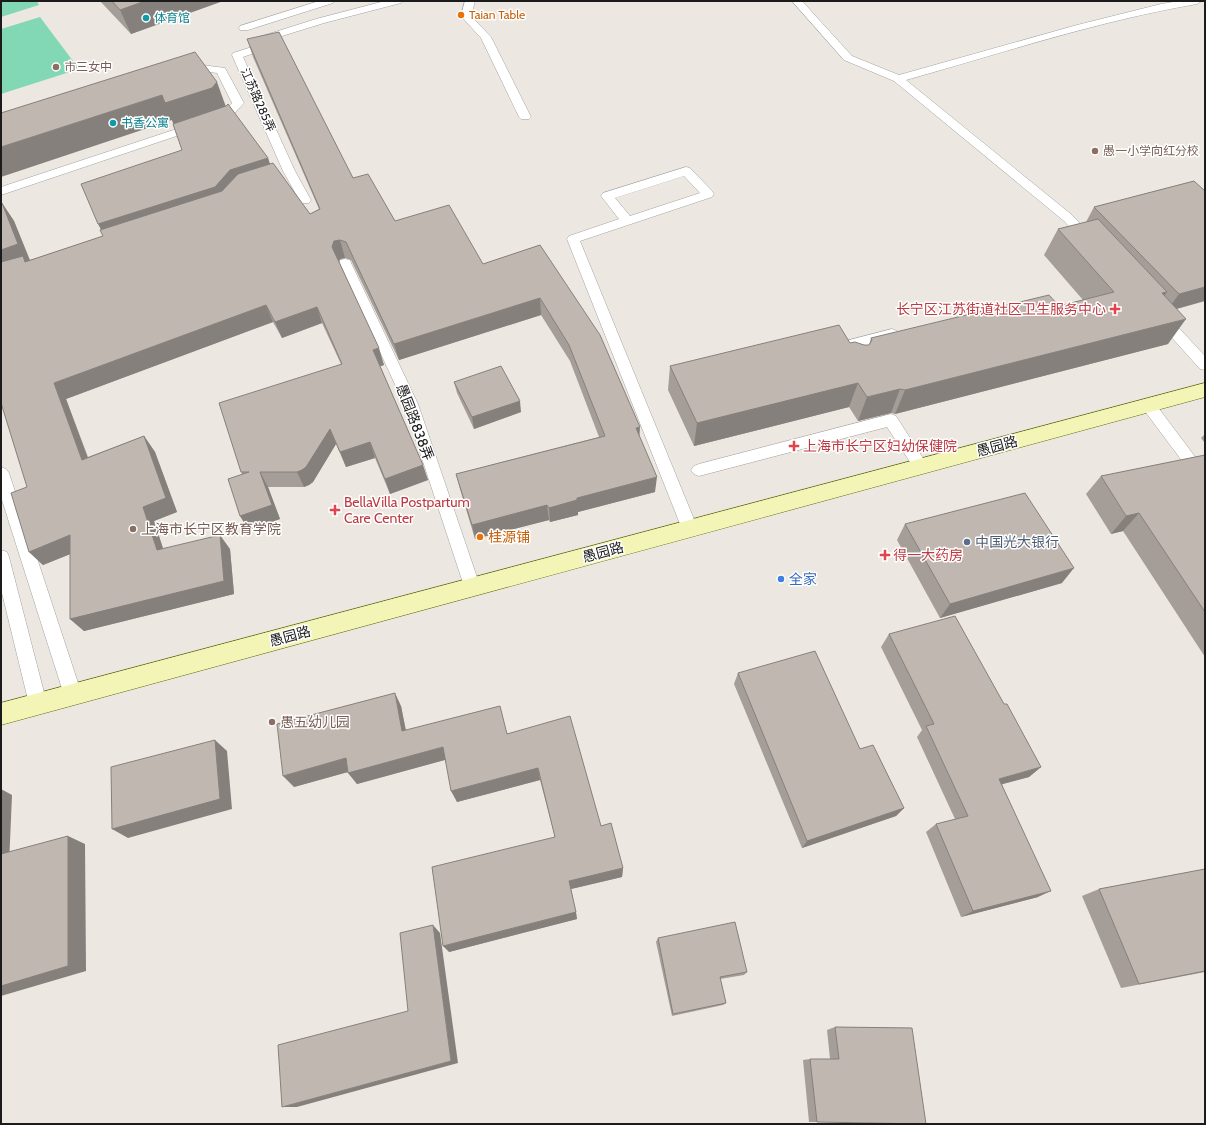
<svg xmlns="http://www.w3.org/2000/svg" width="1206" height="1125" font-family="Cabin,'Noto Sans SC',sans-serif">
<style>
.pitch{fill:#82d8b5}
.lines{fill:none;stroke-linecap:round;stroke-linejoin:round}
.lane-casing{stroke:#a2a2a2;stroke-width:1}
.secondary-casing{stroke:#61690a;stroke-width:1}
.lane{fill:#fff;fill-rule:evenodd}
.secondary{fill:#f3f5b6;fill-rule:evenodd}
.wall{fill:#a59d98}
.shaded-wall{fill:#86807c}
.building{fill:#c0b7b1;stroke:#86807c}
.food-dot{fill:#e8710a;stroke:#fff;stroke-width:1.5}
.culture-dot{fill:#0f9aa8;stroke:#fff;stroke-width:1.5}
.education-dot{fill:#8d6e63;stroke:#fff;stroke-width:1.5}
.health-dot{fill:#e0444e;stroke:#fff;stroke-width:1.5}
.service-dot{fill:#5c6f8a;stroke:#fff;stroke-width:1.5}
.shop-dot{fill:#3f7fe0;stroke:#fff;stroke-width:1.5}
.labels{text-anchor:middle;stroke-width:3;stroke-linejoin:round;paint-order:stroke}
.far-food-label{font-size:12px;fill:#c56008;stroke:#fff;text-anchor:start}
.far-culture-label{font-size:12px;fill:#0d838f;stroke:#fff;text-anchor:start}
.far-education-label{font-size:12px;fill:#785e54;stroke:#fff;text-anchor:start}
.far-street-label{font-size:12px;fill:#1b1b1b;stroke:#fff}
.health-label{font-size:14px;fill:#be3a42;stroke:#fff;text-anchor:start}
.street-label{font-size:14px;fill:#1b1b1b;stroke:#fff}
.education-label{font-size:14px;fill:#785e54;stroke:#fff;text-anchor:start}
.food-label{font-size:14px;fill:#c56008;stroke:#fff;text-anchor:start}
.service-label{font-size:14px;fill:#4e5e75;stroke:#fff;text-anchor:start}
.shop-label{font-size:14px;fill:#366cbe;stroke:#fff;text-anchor:start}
</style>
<rect width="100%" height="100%" fill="#ece8e1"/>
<!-- pitch -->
<g class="pitch">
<path d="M1 1H37L39 5 1 17Z"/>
<path d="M40 17 79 69 1 94V29Z"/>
</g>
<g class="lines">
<!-- lane casing -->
<g class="lane-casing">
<g id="lane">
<path d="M319 1H334L333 3 248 30H240L239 28 240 26Z"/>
<path d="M385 1H402L401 3 324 23 266 41 269 46 268 48 243 57 295 171 311 200 309 203H301L283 171 232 55 233 53 258 45 255 40 256 38 316 19Z"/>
<path d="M465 1H475L471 16 491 37 531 117 529 119H521L519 117 481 38 461 16Z"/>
<path d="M792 1H802L852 56 899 75 1077 25 1161 4 1179 1H1202L1197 4C1098 21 1002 53 906 80L1072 215 1095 240 1093 243 1089 244 1085 243 1064 221 894 81 844 60Z"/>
<path d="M194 64 225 68 244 103 230 118 1 195V187L222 114 232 103 217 73 195 70 186 73 181 70 182 68Z"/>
<path d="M686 167 690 168 712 191 714 194 712 197 580 241 698 529 696 534 690 536 684 534 682 529 567 239 569 236 619 219 601 196 603 193ZM684 176 700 193 630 216 615 198Z"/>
<path d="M345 259 350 260 351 263 418 404 480 586 478 591 472 593 466 591 464 586 404 404 339 263 340 260Z"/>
<path d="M1161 312 1166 314 1205 356V370L1200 369 1156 320 1154 317 1156 314Z"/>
<path d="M892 329 897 331 899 334 897 337 852 350 851 355C843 357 840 354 836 347L838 343Z"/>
<path d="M1149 400 1154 402 1205 470V487L1200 485 1144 410 1142 406 1144 402Z"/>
<path d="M891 414 896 416 926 463 928 467 926 471 921 473 916 471 887 427 699 476 694 474 691 470 694 466 699 464Z"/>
<path d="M1 467 6 469 9 473 82 695 79 701 73 703 67 701 64 695 1 497Z"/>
<path d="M1 550 7 552 9 557 47 704 44 710 38 712 32 710 29 704 1 589Z"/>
</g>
</g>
<!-- secondary casing -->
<g class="secondary-casing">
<path id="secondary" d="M1205 383V397L1 725V703Z"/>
</g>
<!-- lane -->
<use href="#lane" class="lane"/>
<!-- secondary -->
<use href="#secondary" class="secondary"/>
</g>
<!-- wall -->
<g class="wall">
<path d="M100 1H223L131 34Z"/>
<path d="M247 39 353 178 395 221 483 264 540 245 640 438 655 492 578 512V515L550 522 549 520 475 539 460 489 456 474 599 437 570 361 541 315 399 360 351 260 345 258 340 259 339 261 384 365 380 366 428 480 390 494 375 458 346 467 336 444 313 482 309 485 304 487H268L280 519 249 530 240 516 242 474 241 472 341 364 322 323 282 338 273 322 66 399 88 457 144 436 155 452 177 512 154 521 163 548 230 549 234 594 84 631 70 619V554L43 565 29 552 27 487 2 203 14 221 30 260 103 236 102 230 182 150 172 120 1 113 226 106 268 158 270 164 310 214 319 209 253 57Z"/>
<path d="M1194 181 1177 309 1168 344 895 414 891 413 858 421 849 407 694 446 668 390 670 366 850 343 864 345H869L871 338 1059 306 1083 300 1044 255 1058 229 1086 222 1094 207Z"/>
<path d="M454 382 521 412 474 429 457 393Z"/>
<path d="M1205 434V443L1201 438Z"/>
<path d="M1205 455V657L1123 531 1111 534 1086 494 1101 476Z"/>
<path d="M905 524 1062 583 940 618 897 540Z"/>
<path d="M889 634 1004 704 1041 767 1029 777 1002 784 1038 897 961 917 926 832 936 824 955 819 917 737 922 730 881 647Z"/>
<path d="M738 673 904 808 896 816 802 848 734 684Z"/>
<path d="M401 706 406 730 507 733 601 826 623 868 622 877 571 889 577 919 449 952 555 837 540 780 457 802 445 760 357 784 348 772 294 787Z"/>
<path d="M1205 869V972L1121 988 1082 896 1099 889Z"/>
<path d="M658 938 747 972 744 975 720 979 726 1003 723 1005 672 1016 656 942Z"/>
<path d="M835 1027 912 1028 817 1122H809L803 1060 810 1059H830L827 1030Z"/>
</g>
<!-- shaded-wall -->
<g class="shaded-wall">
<path d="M145 1H223L131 34 120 10Z"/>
<path d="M217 82 226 107 175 128 172 120 1 177V147L162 95Z"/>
<path d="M268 158 272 171 220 200 105 237 98 224 230 170Z"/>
<path d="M2 203 14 221 30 261 1 271Z"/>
<path d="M340 240 345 258 340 259 338 264 332 247 334 241Z"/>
<path d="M1205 287V301L1166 312 1179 294Z"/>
<path d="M1167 292 1150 317 1162 293Z"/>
<path d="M540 298 541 315 399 360 394 344Z"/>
<path d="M266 305 273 322 66 399 94 475 82 460 54 383Z"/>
<path d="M317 307 322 323 282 338 275 322Z"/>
<path d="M1186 319 1168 344 895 414 905 390Z"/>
<path d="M379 348 384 365 378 367 373 350Z"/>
<path d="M858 383 849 407 694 446 697 423Z"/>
<path d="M900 389 891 413 858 421 867 397Z"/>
<path d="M520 401 521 412 474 429 472 417Z"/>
<path d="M640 427 639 443 636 428Z"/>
<path d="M330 429 336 444 313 482 309 485 304 487 297 472Z"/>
<path d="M144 436 155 452 177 512 154 521 168 564 157 550 143 507Z"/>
<path d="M370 442 375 458 346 467 340 452Z"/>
<path d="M423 465 428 480 390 494 385 479Z"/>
<path d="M260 472 268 487 280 519 249 530 240 516Z"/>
<path d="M657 477 655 492 578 512V515L550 522 549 508 577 498Z"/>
<path d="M547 505 549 520 475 539 472 525Z"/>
<path d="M1139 513 1123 531 1111 534 1126 516Z"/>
<path d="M70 535 83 549 43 565 29 552Z"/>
<path d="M220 535 230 549 234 594 84 631 70 619Z"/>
<path d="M1074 568 1062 583 940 618 950 604Z"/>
<path d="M395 693 401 706 408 743 402 731Z"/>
<path d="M215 740 227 751 232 809 128 838 112 829Z"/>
<path d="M443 747 448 759 357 784 348 773Z"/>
<path d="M346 758 355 770 294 787 283 776Z"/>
<path d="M1041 767 1029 777 988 788 999 779Z"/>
<path d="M538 768 540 780 457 802 451 791Z"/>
<path d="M1 789 12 795 9 865 1 862Z"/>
<path d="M904 808 896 816 802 848 807 841Z"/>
<path d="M68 836 85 844 86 971 1 996V986Z"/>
<path d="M623 868 622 877 571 889 569 881Z"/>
<path d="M1051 891 1038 897 961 917 973 911Z"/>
<path d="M576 912 577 919 449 952 443 946Z"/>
<path d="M433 925 440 933 458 1063 297 1107H282L451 1061Z"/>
</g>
<!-- building -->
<g class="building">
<path d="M112 1H145L120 10Z"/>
<path d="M279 32 353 178 368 174 395 221 449 205 483 264 540 245 600 335 640 427 636 428 657 477 577 498V500L549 508 547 505 472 525 456 474 605 436 569 345 540 298 394 344 346 242 340 240 334 241 332 247 379 348 373 350 423 465 385 479 370 442 340 452 330 429 306 467 302 470 297 472H260L272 505 240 516 228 479 249 472H241L219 403 342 364 317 307 275 322 266 305 54 383 82 460 144 436 166 498 143 507 157 550 220 535 224 581 70 619V535L29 552 11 493 27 487 1 403V262L23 256 25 262 103 236 100 230 222 191 238 174 273 163 310 214 320 209 247 39Z"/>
<path d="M195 52 217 82 212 88 165 103 162 95 1 147V113Z"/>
<path d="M228 104 268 158 230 170 215 187 98 224 81 184 182 150 173 124 226 106Z"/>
<path d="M1194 181 1205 191V287L1179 294 1094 207Z"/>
<path d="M1 203H2L18 244 1 250Z"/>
<path d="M1098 219 1167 292 1162 293 1186 319 905 390 900 389 867 397 858 383 697 423 670 366 839 325 850 343 855 342 864 345H869L872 340 871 338 1049 295 1059 306 1114 292 1058 229Z"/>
<path d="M501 366 520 401 472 417 454 382Z"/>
<path d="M1205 455V612L1139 513 1126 516 1101 476Z"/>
<path d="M1025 493 1074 568 950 604 905 524Z"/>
<path d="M955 616 1004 704H1007L1041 767 999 779 1051 891 973 911 936 824 968 816 926 726 934 724 889 634Z"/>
<path d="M815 651 860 749 873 745 904 808 807 841 738 673Z"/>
<path d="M395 693 402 731 500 706 507 734 570 716 601 826 611 823 623 868 569 881 576 912 443 946 432 867 555 837 538 768 451 791 443 747 348 773 346 758 283 776 277 724Z"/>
<path d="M215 740 220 799 112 829 111 767Z"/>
<path d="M68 836V966L1 986V854Z"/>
<path d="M1205 869V971L1139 984 1099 889Z"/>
<path d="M735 922 747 972 720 977 726 1003 673 1014 658 938Z"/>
<path d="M433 925 451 1061 282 1107 278 1045 408 1011 400 933Z"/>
<path d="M835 1027 912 1028 926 1124 817 1122 810 1059H839Z"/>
</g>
<!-- markers -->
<g class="food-dot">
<circle cx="461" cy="15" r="4"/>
<circle cx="480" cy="537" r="4"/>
</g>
<g class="culture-dot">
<circle cx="146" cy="18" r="4"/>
<circle cx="113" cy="123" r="4"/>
</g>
<g class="education-dot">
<circle cx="56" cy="67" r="4"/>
<circle cx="1095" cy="151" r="4"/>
<circle cx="133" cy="529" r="4"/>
<circle cx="272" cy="722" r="4"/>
</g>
<g class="health-dot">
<path d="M1113 303h4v4h4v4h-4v4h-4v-4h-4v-4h4z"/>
<path d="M792 440h4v4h4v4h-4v4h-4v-4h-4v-4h4z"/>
<path d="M333 504h4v4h4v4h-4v4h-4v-4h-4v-4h4z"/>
<path d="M883 549h4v4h4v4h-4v4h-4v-4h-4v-4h4z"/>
</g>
<circle class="service-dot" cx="967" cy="542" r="4"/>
<circle class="shop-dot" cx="781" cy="579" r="4"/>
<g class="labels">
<!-- far-food labels -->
<g class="far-food-label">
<text x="469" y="19">Taian Table</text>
</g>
<!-- far-culture labels -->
<g class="far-culture-label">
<text x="154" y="22">体育馆</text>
<text x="121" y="127">书香公寓</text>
</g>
<!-- far-education labels -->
<g class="far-education-label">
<text x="64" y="71">市三女中</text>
<text x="1103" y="155">愚一小学向红分校</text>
</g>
<!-- far-street labels -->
<g class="far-street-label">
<text transform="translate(258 100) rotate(66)" y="4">江苏路285弄</text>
</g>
<!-- health labels -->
<g class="health-label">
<text x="1106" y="314" text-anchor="end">长宁区江苏街道社区卫生服务中心</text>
<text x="803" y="451">上海市长宁区妇幼保健院</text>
<text x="344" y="507">BellaVilla Postpartum<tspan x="344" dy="16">Care Center</tspan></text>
<text x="893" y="560">得一大药房</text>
</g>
<!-- street labels -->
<g class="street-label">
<text transform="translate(415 422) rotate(69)" y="5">愚园路838弄</text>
<text transform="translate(997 446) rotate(-15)" y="5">愚园路</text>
<text transform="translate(603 552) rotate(-15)" y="5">愚园路</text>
<text transform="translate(290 636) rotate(-15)" y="5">愚园路</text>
</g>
<!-- education labels -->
<g class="education-label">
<text x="141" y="534">上海市长宁区教育学院</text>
<text x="280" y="727">愚五幼儿园</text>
</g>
<!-- food labels -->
<g class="food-label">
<text x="488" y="542">桂源铺</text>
</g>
<!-- service labels -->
<g class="service-label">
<text x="975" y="547">中国光大银行</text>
</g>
<!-- shop labels -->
<g class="shop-label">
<text x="789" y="584">全家</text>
</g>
</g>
<!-- border -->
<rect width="1206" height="1125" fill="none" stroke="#1b1b1b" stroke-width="4"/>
</svg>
